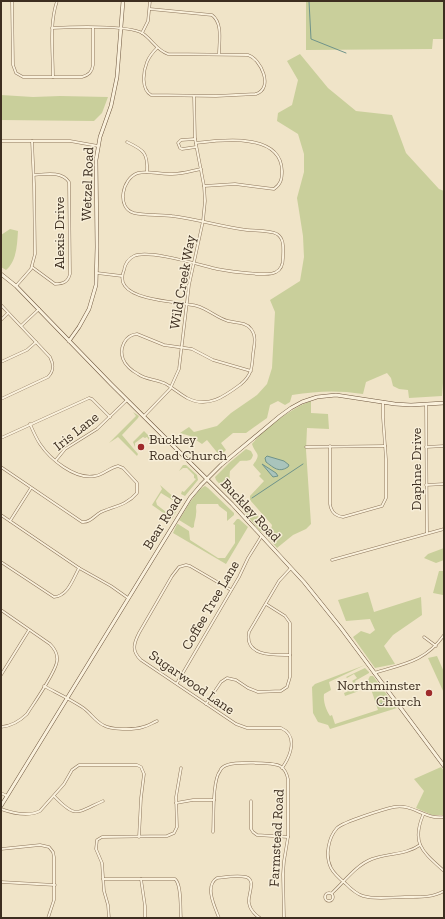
<svg xmlns="http://www.w3.org/2000/svg" width="445" height="919" font-family="'Zilla Slab',serif">
<style>
.green{fill:#c9cf9b;fill-rule:evenodd}
.water{fill:#a9c4bc;stroke:#6f938a}
.lines{fill:none;stroke-linecap:round;stroke-linejoin:round}
.stream{stroke:#6f938a;stroke-width:1}
.street-casing{stroke:#8d765c;stroke-width:3}
.secondary-casing{stroke:#6f573f;stroke-width:4}
.street{stroke:#faf1dc;stroke-width:2}
.secondary{stroke:#faf1dc;stroke-width:3}
.poi-dot{fill:#9e2a2b;stroke:#f7eed8;stroke-width:1.5}
.labels{text-anchor:middle;stroke-width:3;stroke-linejoin:round;paint-order:stroke}
.street-label{font-size:14px;fill:#3d2e20;stroke:#f7eed8}
.poi-label{font-size:14px;fill:#3d2e20;stroke:#f7eed8;text-anchor:start}
</style>
<rect width="100%" height="100%" fill="#f0e4c8"/>
<!-- green -->
<g class="green">
<path d="M306 1H444V39H433L432 49 306 50Z"/>
<path d="M300 54 328 88 356 111 392 115 406 153 439 189 444 191V370L442 396 409 398 408 390 399 389 393 386 391 378 387 373 366 382 363 394C337 390 318 391 292 395L290 402 285 405 278 401 270 405 267 418 246 433H233L221 443 226 450 220 456 207 440 202 444 190 436 180 433 189 427 194 432 217 426 231 413 257 395 267 384 272 368 275 312 270 300 300 281 304 257 303 236 297 198 304 172V154L298 134 277 121 278 113 292 105 298 80 287 61Z"/>
<path d="M1 95 33 97 60 96 108 97 102 113 94 121 1 120Z"/>
<path d="M10 229 18 231C17 244 17 261 6 270L1 267V235Z"/>
<path d="M311 401V413L328 414 329 429 307 428 306 450 311 524 306 529 293 535 277 548 266 535 271 530 272 525 250 500V496L264 481 259 476 261 474 253 465C262 452 256 456 252 444 264 429 293 407 311 401ZM267 456 284 462 288 465V467C279 473 274 468 266 462Z"/>
<path d="M133 412 139 416 138 418 122 435 138 454 137 456 118 437 109 443 136 416Z"/>
<path d="M144 431 151 438 149 440 147 437 145 438 143 437 135 443V447L133 442 140 435 142 436 140 435Z"/>
<path d="M246 449 251 451 253 455C251 463 246 460 240 461L230 471C228 484 235 487 232 498L216 480 215 477 229 463Z"/>
<path d="M183 465H186L197 475 198 480 185 496 181 494 182 491 184 492 196 479 194 478V475L187 468H183L179 471Z"/>
<path d="M160 485 177 500 179 498 181 501 180 505 174 503V501L161 493 156 501 157 505 170 515 175 508H176L177 510 172 519 152 505 162 489Z"/>
<path d="M205 486 208 488 234 513V515L227 521V512L219 506 218 504H197C195 508 197 509 196 514 196 519 194 521 194 527L192 528 179 520C185 511 196 490 205 486Z"/>
<path d="M236 493H237L266 525V529L263 532 260 531 237 503Z"/>
<path d="M237 519H239L248 527 226 564 173 533 177 524H178L189 531 190 540 218 558H225L235 543V525L233 524Z"/>
<path d="M444 548V560L436 563 424 558 428 554Z"/>
<path d="M439 571H444V596L443 595 433 593Z"/>
<path d="M368 592 374 612 421 597 422 615 393 635 384 646 395 664 375 668 353 637 361 631 370 634 375 630 370 619 346 621 338 600Z"/>
<path d="M437 656 444 672V693L428 658Z"/>
<path d="M365 665 329 682 331 690 324 694C323 701 326 710 330 716L332 715 335 724 378 710 368 680 370 676H373L397 708 330 729 328 725 318 722 313 713 312 687 315 684Z"/>
<path d="M365 668 369 672V673L355 681 356 683 355 684 352 681 357 678 354 674 347 678 346 677Z"/>
<path d="M356 685H357L359 691 345 696 344 693 354 689Z"/>
<path d="M441 767 444 771V815H432L416 808 424 791 414 779Z"/>
</g>
<!-- water -->
<g class="water">
<path d="M267 456 284 461 289 465 288 467C279 473 274 468 266 462L265 458Z"/>
<path d="M262 464 276 473 278 476 273 477Z"/>
</g>
<g class="lines">
<!-- stream -->
<g class="stream">
<path d="M309 1 311 39 346 53"/>
<path d="M252 498 303 464"/>
<path d="M240 505 245 503"/>
<path d="M377 705 391 700"/>
</g>
<!-- street casing -->
<g class="street-casing">
<g id="street">
<path d="M12 1 13 65 16 73 23 77H82C89 75 92 72 93 65V28"/>
<path d="M150 9 212 15C223 23 219 42 219 54"/>
<path d="M52 28C70 27 129 25 142 33 152 39 156 50 168 54L248 55C261 59 274 88 256 94L216 96 151 95C141 89 143 72 147 62 149 57 153 52 157 48"/>
<path d="M142 33 148 21 150 1"/>
<path d="M53 77C53 52 49 25 57 1"/>
<path d="M195 139 181 140 178 143 180 148 182 149 196 147"/>
<path d="M1 141H70L98 146"/>
<path d="M127 142C144 150 148 153 147 172"/>
<path d="M196 143C221 140 281 132 282 171 282 179 281 184 274 189L235 184 204 186"/>
<path d="M201 169C191 171 182 174 172 174 161 175 149 170 138 173 122 178 116 208 134 213 146 216 160 214 172 216 197 219 222 227 247 230 256 231 269 230 277 234 285 239 283 250 283 258 283 263 282 269 276 272 271 275 265 274 259 274 245 273 231 272 217 269 200 265 148 249 134 256 128 259 125 264 124 270 122 275 121 281 125 286 135 301 181 302 197 306 208 309 217 318 228 321 236 323 246 322 251 329 257 336 254 346 253 354 252 367 252 375 241 384 225 396 208 409 187 398 180 394 173 388 166 384 157 379 146 380 138 374 132 371 125 365 123 359 119 348 125 335 137 334L164 345 192 349 213 360 251 371"/>
<path d="M32 267 55 284C63 284 68 282 70 274L69 182C62 171 46 174 34 175"/>
<path d="M97 273 122 276"/>
<path d="M16 286 31 269 35 254 34 184 32 141"/>
<path d="M1 305 50 357C54 365 54 371 48 377L1 399"/>
<path d="M1 320 8 313"/>
<path d="M21 326 39 309"/>
<path d="M1 362 27 350 36 342"/>
<path d="M426 404 427 533"/>
<path d="M144 416 170 389 179 369 189 285 203 221 205 201 204 186 195 139 194 96"/>
<path d="M1 438 89 398 92 399 110 417"/>
<path d="M330 446V504C331 512 335 516 343 517L382 506 386 498V459L383 418V402"/>
<path d="M306 447 385 446"/>
<path d="M426 447 444 446"/>
<path d="M56 460 65 449 97 429 127 400"/>
<path d="M1 467 82 522C90 523 94 516 101 512 115 506 127 505 137 493V483L123 468 118 466C109 468 103 475 95 476 75 480 50 459 40 444 36 438 33 431 30 424"/>
<path d="M426 485 444 484"/>
<path d="M1 515 79 568 111 586 128 598"/>
<path d="M10 521 31 488"/>
<path d="M332 560 444 529"/>
<path d="M1 562 54 597C68 596 73 579 79 568"/>
<path d="M231 590 190 566 186 565 179 567 172 576 139 633C134 643 131 651 141 660L236 724 247 728H281C299 736 290 757 282 768"/>
<path d="M1 610 50 644C55 649 58 654 57 661 56 672 34 703 27 714 19 722 12 726 1 727"/>
<path d="M424 637 436 646"/>
<path d="M290 655C275 655 244 657 249 632L279 581 291 568"/>
<path d="M374 673C403 664 425 662 444 635"/>
<path d="M1 675 29 630"/>
<path d="M177 683 239 577 248 558 261 537"/>
<path d="M44 686C57 693 70 699 82 707 90 712 95 721 103 725 111 730 134 730 143 727 148 726 152 723 157 721"/>
<path d="M206 704 221 682 227 678 236 680 248 688 258 692 281 691 287 687 290 677V623L285 616 266 604"/>
<path d="M1 793 7 796"/>
<path d="M54 796C76 819 76 813 103 801"/>
<path d="M251 801V829L253 832 257 835 288 837"/>
<path d="M176 803 193 800H214"/>
<path d="M1 809C12 813 28 817 40 811L64 784 72 770 79 765H137L141 767 144 774 141 798 139 837"/>
<path d="M423 815C411 844 423 852 444 871"/>
<path d="M444 817C425 820 412 803 394 807 384 809 343 822 337 828 328 838 325 856 331 868 334 874 340 879 346 884 351 889 356 894 363 896 376 900 392 897 405 897 419 897 432 898 444 891"/>
<path d="M213 832C214 819 212 781 220 771 221 768 224 766 227 765 235 762 273 762 280 766 285 769 287 774 288 779V837L284 861 283 874 284 918"/>
<path d="M1 849 40 845 49 847 53 852 54 857V900L48 918"/>
<path d="M103 879H175C182 885 180 909 181 918"/>
<path d="M141 879 145 906V918"/>
<path d="M1 882 55 885"/>
<circle cx="329" cy="897" r="4"/>
<path d="M332 893C344 882 356 865 372 859 388 853 406 855 420 845"/>
<path d="M109 918 108 905 104 891 102 863 96 849 97 840 102 837 167 836 174 833 177 827 176 797 181 768"/>
<path d="M219 918C215 907 204 886 217 878 226 877 237 875 246 877 257 880 247 896 249 903 250 910 254 914 260 918"/>
</g>
</g>
<!-- secondary casing -->
<g class="secondary-casing">
<g id="secondary">
<path d="M1 274 16 286 111 384 232 504 304 582 341 628 444 766"/>
<path d="M69 341 79 327 89 309 96 285 97 247 96 160 100 137 111 106 117 77 123 1"/>
<path d="M1 806 190 498 201 485 221 465 280 416 291 408 302 402 317 397 336 395 395 404 411 405 444 403"/>
</g>
</g>
<!-- street -->
<use href="#street" class="street"/>
<!-- secondary -->
<use href="#secondary" class="secondary"/>
</g>
<!-- markers -->
<g class="poi-dot">
<circle cx="141" cy="447" r="4"/>
<circle cx="429" cy="693" r="4"/>
</g>
<g class="labels">
<!-- street labels -->
<g class="street-label">
<text transform="translate(87 184) rotate(-88)" y="5">Wetzel Road</text>
<text transform="translate(59 233) rotate(-90)" y="5">Alexis Drive</text>
<text transform="translate(182 282) rotate(-80)" y="5">Wild Creek Way</text>
<text transform="translate(76 431) rotate(-38)" y="5">Iris Lane</text>
<text transform="translate(416 469) rotate(-90)" y="5">Daphne Drive</text>
<text transform="translate(251 510) rotate(47)" y="5">Buckley Road</text>
<text transform="translate(162 522) rotate(-58)" y="5">Bear Road</text>
<text transform="translate(210 605) rotate(-60)" y="5">Coffee Tree Lane</text>
<text transform="translate(192 682) rotate(35)" y="5">Sugarwood Lane</text>
<text transform="translate(276 838) rotate(-87)" y="5">Farmstead Road</text>
</g>
<!-- poi labels -->
<g class="poi-label">
<text x="149" y="444">Buckley<tspan x="149" dy="16">Road Church</tspan></text>
<text x="421" y="690" text-anchor="end">Northminster<tspan x="421" dy="16">Church</tspan></text>
</g>
</g>
<!-- border -->
<rect width="445" height="919" fill="none" stroke="#3d2e20" stroke-width="4"/>
</svg>
